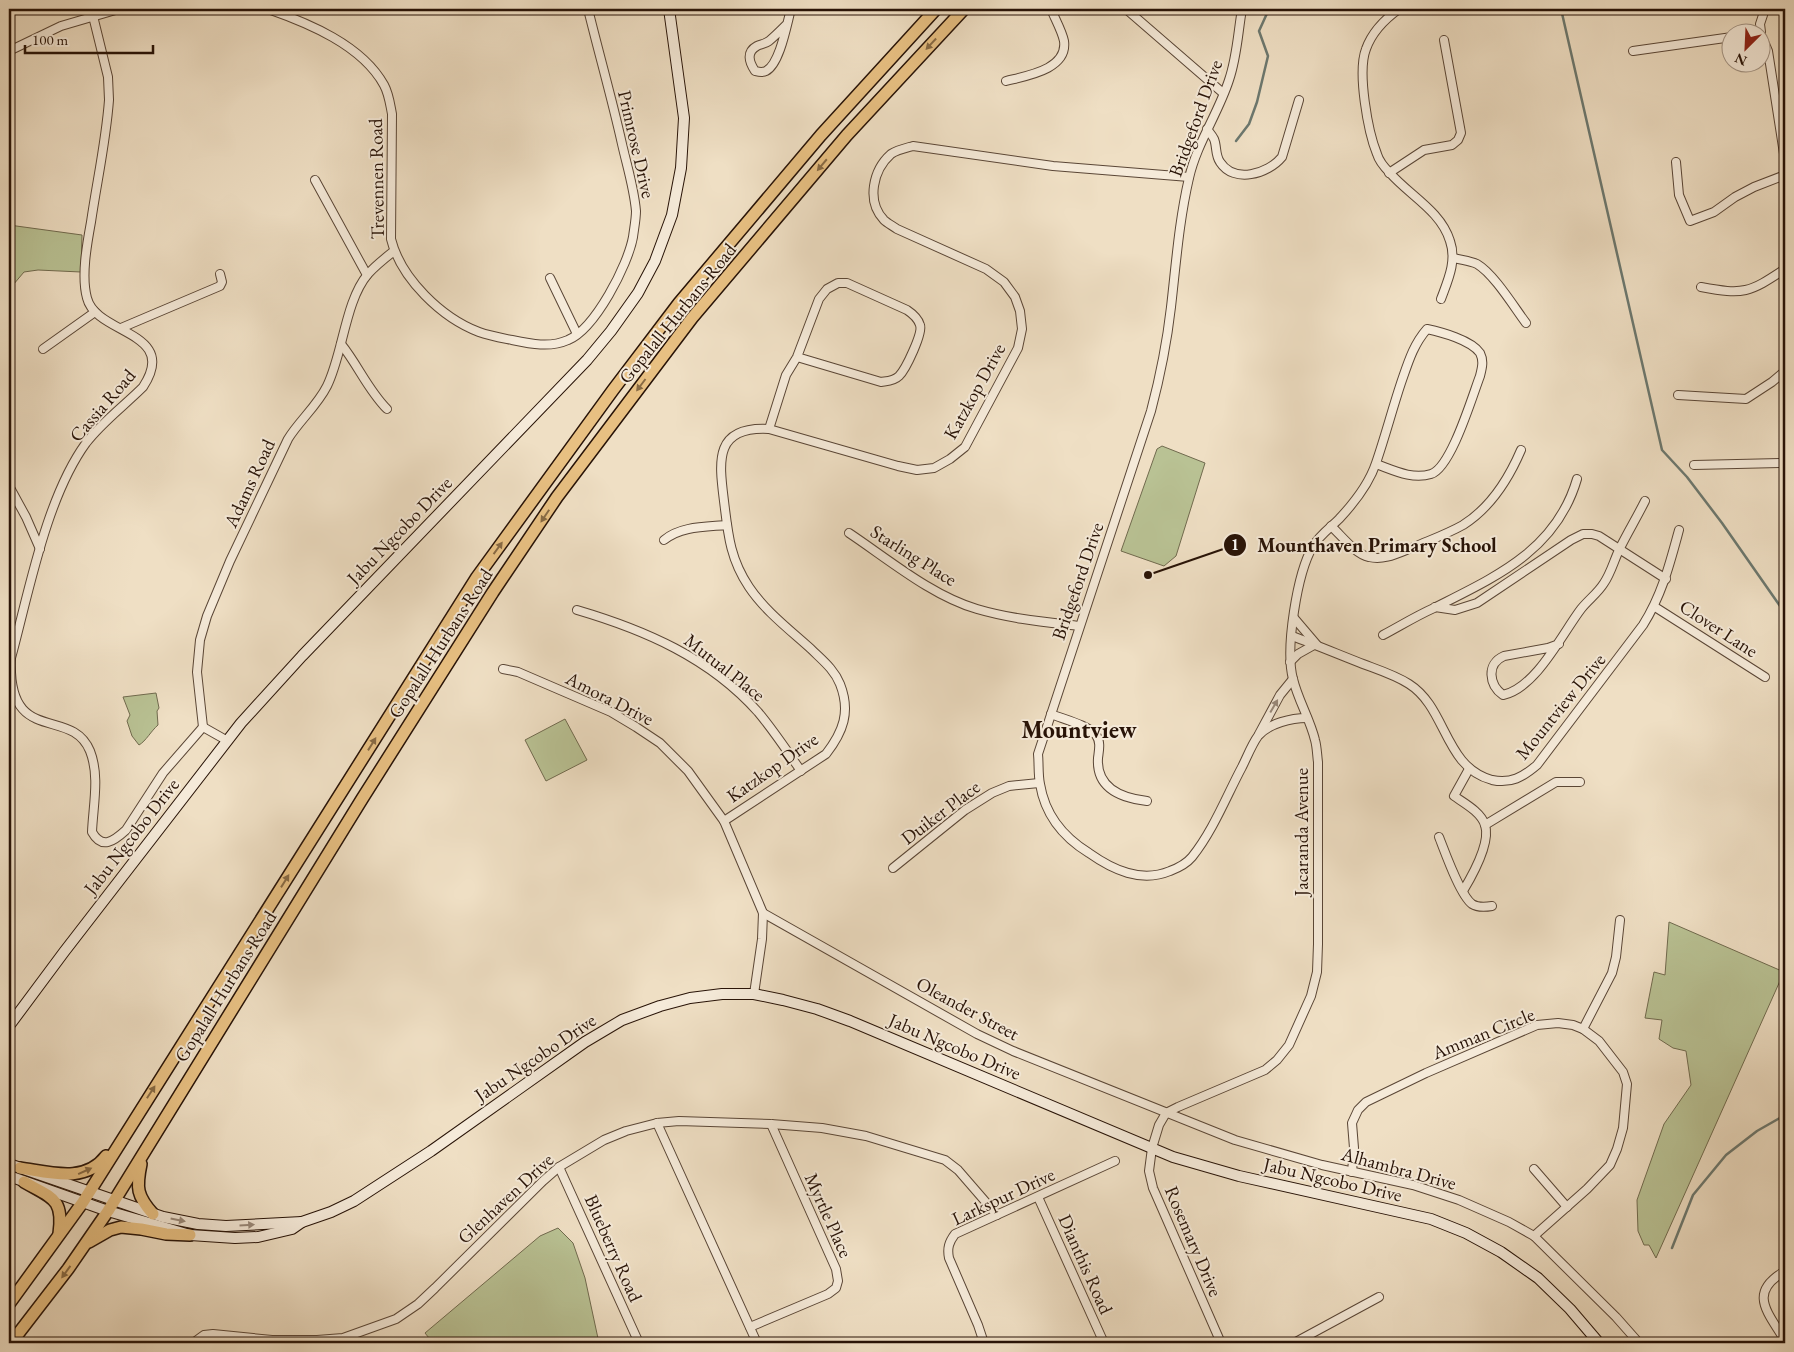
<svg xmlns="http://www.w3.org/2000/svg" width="1794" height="1352" font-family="'EB Garamond',serif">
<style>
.green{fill:#b9c294;stroke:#706a4e}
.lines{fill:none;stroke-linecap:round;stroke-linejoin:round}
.stream{stroke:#6c786f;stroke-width:2.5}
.minor-casing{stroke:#5a4636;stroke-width:10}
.secondary-casing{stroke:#281307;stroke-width:12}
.primary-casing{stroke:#281307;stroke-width:14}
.minor{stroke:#f5ead9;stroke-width:8}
.secondary{stroke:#f5ead9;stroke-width:10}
.primary{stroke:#e8c082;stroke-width:11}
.oneway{fill:#886a44}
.oneway2{fill:#99897a}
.labels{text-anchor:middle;stroke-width:4;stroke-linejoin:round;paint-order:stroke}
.street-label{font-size:19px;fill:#281307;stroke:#f5ead9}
.district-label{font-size:24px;font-weight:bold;fill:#281307;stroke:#f5ead9}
.leader{fill:none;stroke:#281307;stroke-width:2}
.callout-dot{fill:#281307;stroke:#f5ead9;stroke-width:2}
.mark-label{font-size:15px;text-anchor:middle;font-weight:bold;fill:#fff}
.callout-label{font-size:20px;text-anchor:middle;font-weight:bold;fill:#281307;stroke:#f5ead9;stroke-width:4;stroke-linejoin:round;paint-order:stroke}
</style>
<rect width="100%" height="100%" fill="#efdfc4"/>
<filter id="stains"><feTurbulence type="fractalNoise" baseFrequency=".004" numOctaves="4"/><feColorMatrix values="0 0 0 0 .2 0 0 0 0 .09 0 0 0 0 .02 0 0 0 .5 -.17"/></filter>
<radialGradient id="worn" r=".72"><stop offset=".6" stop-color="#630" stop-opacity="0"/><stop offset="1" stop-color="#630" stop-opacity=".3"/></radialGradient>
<!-- green -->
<g class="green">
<path d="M9 225 82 235 81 272 38 270 24 272 13 285 9 302Z"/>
<path d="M1162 446 1205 463 1176 556 1164 566 1121 551 1157 449Z"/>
<path d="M156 693 159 708 157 711 158 725C151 731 146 741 139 745L132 736 127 721 130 715 123 697Z"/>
<path d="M565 719 587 760 546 781 525 740Z"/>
<path d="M1669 922 1784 972 1656 1258 1649 1245H1644L1638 1231 1637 1200 1664 1124 1691 1085 1686 1051 1673 1048 1659 1039 1662 1020 1645 1018 1654 972 1665 975Z"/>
<path d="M558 1228 573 1243 585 1278 599 1343H433L425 1333 540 1236Z"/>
</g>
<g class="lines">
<!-- stream -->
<g class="stream">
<path d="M1561 9 1662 450 1687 477 1722 523 1780 606 1785 609"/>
<path d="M1236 141 1249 124 1257 102 1268 56 1259 31 1269 9"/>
<path d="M1672 1248 1693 1195 1726 1155 1757 1131 1785 1115"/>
</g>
<!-- minor casing -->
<g class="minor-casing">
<g id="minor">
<path d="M268 9C308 23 362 45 384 85 389 94 390 104 392 114L391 239C401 279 442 318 479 332 490 336 502 338 512 340 531 344 550 348 568 340 595 329 628 265 633 237 634 229 636 219 636 211 634 188 627 166 622 144 612 99 599 54 588 9"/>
<path d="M1126 9 1223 93"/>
<path d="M1242 9C1238 32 1237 57 1229 80 1218 114 1197 143 1189 178 1179 221 1176 264 1171 307 1167 342 1160 377 1151 411L1038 754C1039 764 1038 774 1040 784 1045 815 1063 837 1089 853 1113 870 1141 883 1170 871 1178 868 1187 863 1192 857 1213 831 1227 795 1242 767 1247 757 1252 744 1258 736 1269 723 1292 718 1307 718"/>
<path d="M1399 9C1385 19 1372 32 1366 49 1357 72 1368 132 1377 154 1379 161 1385 168 1390 173 1409 195 1441 211 1450 241 1457 261 1448 280 1441 299"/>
<path d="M93 16 108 77 109 100C106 141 97 181 91 222 87 244 81 276 87 298 96 335 180 331 143 387 124 406 102 422 86 443 46 498 29 592 11 658 7 748 71 705 90 751 100 776 93 806 92 832 102 850 114 841 126 830L163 773 203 727"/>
<path d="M787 24C781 30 775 36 769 41 765 44 761 44 757 46 746 52 749 62 755 71 759 72 762 73 766 71 780 64 787 23 791 9"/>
<path d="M1761 32 1760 24 1765 9"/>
<path d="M1762 43 1765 44 1768 51 1785 160"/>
<path d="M9 51 61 26 119 9"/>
<path d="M1633 51 1732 37"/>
<path d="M1006 81C1025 76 1068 70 1064 41 1062 31 1055 19 1051 9"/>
<path d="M1207 129C1209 132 1212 135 1214 139 1217 146 1215 155 1220 162 1234 184 1268 174 1282 157L1299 100"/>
<path d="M1676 162 1679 195 1690 221 1714 212 1735 197 1754 187 1785 175"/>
<path d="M1389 173 1424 150 1452 145 1458 140 1461 133 1444 40"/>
<path d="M315 180 367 275"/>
<path d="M1454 258C1461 260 1470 261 1477 264 1494 274 1514 307 1526 323"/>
<path d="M550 278 577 334"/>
<path d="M1701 287C1744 295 1749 293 1785 269"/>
<path d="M121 328 220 286 222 282 220 274"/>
<path d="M341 344C358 365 368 390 387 409"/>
<path d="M43 349 95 312"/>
<path d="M1678 395 1746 399 1772 382 1785 371"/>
<path d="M9 405 10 403"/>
<path d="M769 429 786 375 797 357 819 299 827 289 838 283H847L907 310C913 314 918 318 920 325 923 333 906 369 899 376 894 381 887 381 881 382L797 357"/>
<path d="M1694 465 1785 463"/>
<path d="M9 486 26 517 40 549"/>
<path d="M1331 526C1342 536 1355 554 1369 557 1385 561 1400 552 1414 547 1430 540 1447 534 1463 525 1490 508 1509 478 1521 450"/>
<path d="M849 533C888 559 932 596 977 609 1011 619 1045 622 1079 626"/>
<path d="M664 540C681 526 705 527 727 525"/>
<path d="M1435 607 1455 610 1477 603 1571 540 1583 534H1592L1599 536 1666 579"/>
<path d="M1655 607 1765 677"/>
<path d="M577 610C645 630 710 658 758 712 774 731 787 751 801 771"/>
<path d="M1294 618 1317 645"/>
<path d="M1383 635C1400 626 1416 616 1434 608 1495 577 1556 551 1577 479"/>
<path d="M1292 636C1316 645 1340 655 1363 664 1379 670 1395 675 1409 684 1447 708 1444 767 1492 780 1511 784 1523 777 1537 765L1643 625C1662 595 1670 563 1679 530"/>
<path d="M1559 644 1548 648 1504 656C1486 664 1489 685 1503 695 1536 688 1562 634 1581 609 1588 600 1598 593 1604 583 1611 573 1614 560 1620 548 1628 532 1637 517 1645 501"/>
<path d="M1290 662 1298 654 1314 645"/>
<path d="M503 669 518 672 611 712 636 727 660 743 688 771 724 821 763 913 762 939 754 994"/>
<path d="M1051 714C1063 719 1088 725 1096 735 1101 742 1099 750 1098 758 1096 788 1121 798 1147 801"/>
<path d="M203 727 197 672 200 640 207 616 230 561 288 439C299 421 317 406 327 386 343 354 345 301 368 274 375 266 385 258 394 251"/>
<path d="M203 727 226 740"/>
<path d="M1259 734 1280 695 1293 679"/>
<path d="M724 821 826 754C843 732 851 712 840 684 834 669 822 660 811 649 790 630 765 611 749 587 730 559 728 534 724 501 719 461 714 426 769 429L898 466 917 470 934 468 950 459 965 447 1018 348 1022 329 1020 311 1015 297 1004 282 986 269 897 229C893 226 887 223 884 220 866 201 873 170 891 154 897 150 906 148 913 146L1053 166 1189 177"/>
<path d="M1485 825 1556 782H1580"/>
<path d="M1439 837C1445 852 1460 895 1472 904 1478 908 1486 907 1492 906"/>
<path d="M893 868 965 810 992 793 1009 786 1039 783"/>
<path d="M1463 891C1472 876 1491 843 1485 825 1481 812 1464 803 1454 796L1469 769"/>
<path d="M763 913 977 1034 1013 1051 1235 1140 1322 1165 1413 1185 1459 1200 1509 1222 1534 1236 1616 1317 1639 1343"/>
<path d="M1583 1029 1612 973 1616 957 1620 920"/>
<path d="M657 1123 757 1343"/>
<path d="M559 1167 639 1343"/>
<path d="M1534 1169 1567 1207"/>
<path d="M1352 1172 1354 1148 1352 1123 1358 1110 1366 1102 1426 1073 1537 1025 1558 1023 1573 1025 1583 1029 1599 1041 1623 1072 1627 1084 1623 1128 1617 1149 1610 1165 1587 1189 1534 1236"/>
<path d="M1038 1197 1104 1343"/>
<path d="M1785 1271C1747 1293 1768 1312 1785 1341"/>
<path d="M750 1327 828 1294 836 1288 838 1281 836 1269 771 1124"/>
<path d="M193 1343 204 1335 213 1334 272 1340H317L343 1338 396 1319 418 1304 435 1288 543 1181 559 1167 604 1140 626 1131 657 1123 679 1121 771 1124 822 1128 866 1136 945 1160 958 1170 997 1215"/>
<path d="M984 1343 978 1325 949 1258C947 1248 949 1242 955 1234L1115 1161"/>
<path d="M1221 1343 1153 1188 1149 1171 1152 1148 1159 1125 1166 1113 1178 1107 1265 1070 1277 1060 1289 1045 1311 996 1317 972 1318 944V762C1317 755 1317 747 1315 740 1310 719 1298 700 1293 679 1285 649 1297 573 1313 546 1320 535 1330 528 1339 519 1354 503 1369 484 1376 463 1385 437 1392 410 1401 383 1408 363 1413 345 1427 329 1441 332 1471 340 1480 353 1484 361 1482 368 1480 376 1472 397 1451 468 1431 474 1412 480 1393 470 1376 464"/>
<path d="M1294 1343 1379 1297"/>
</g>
</g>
<!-- secondary casing -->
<g class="secondary-casing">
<g id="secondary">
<path d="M9 1026 64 952 241 723 302 656 587 360 611 331 638 293 655 261 672 215 681 168 684 118 669 9"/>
<path d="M9 1164 163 1217 198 1224 226 1226 302 1222"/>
<path d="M9 1176 108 1211 190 1235 235 1238 258 1237 292 1229 302 1222 331 1212 354 1201 431 1151 585 1042 622 1020 660 1006 690 998 722 994H754L783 1000 817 1009 850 1021 1173 1157 1239 1176 1431 1219 1466 1233 1501 1252 1538 1278 1570 1309 1599 1343"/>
</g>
</g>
<!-- primary casing -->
<g class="primary-casing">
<g id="primary">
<path d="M141 1164C136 1188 137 1196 153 1214"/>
<path d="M20 1168C49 1172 85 1184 106 1156"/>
<path d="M24 1182C52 1198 64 1198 59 1234"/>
<path d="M89 1242 110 1230 121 1227 141 1229 166 1234 190 1235"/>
<path d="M9 1304 83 1202 477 577 613 390 679 303 821 135 936 9"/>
<path d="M11 1343 68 1269 108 1211 362 799 493 592 557 497 692 318 847 135 964 9"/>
</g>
</g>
<!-- minor -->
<use href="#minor" class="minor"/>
<!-- secondary -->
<use href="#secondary" class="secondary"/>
<!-- primary -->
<use href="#primary" class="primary"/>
</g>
<!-- one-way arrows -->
<defs><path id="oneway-solid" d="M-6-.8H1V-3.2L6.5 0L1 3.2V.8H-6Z" transform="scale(1.25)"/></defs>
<g class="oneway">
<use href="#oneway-solid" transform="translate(931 44) rotate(133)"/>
<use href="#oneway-solid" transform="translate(822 165) rotate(130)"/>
<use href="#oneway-solid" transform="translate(641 385) rotate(127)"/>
<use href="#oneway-solid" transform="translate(545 516) rotate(124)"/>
<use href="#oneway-solid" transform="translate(498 548) rotate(-54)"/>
<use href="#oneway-solid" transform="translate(372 744) rotate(-58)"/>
<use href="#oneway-solid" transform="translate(285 881) rotate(-58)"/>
<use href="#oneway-solid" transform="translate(151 1092) rotate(-57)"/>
<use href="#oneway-solid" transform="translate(85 1171) rotate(-24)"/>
<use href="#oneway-solid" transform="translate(66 1272) rotate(126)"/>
</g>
<g class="oneway2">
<use href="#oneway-solid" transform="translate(1274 706) rotate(-60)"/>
<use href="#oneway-solid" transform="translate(178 1220) rotate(11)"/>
<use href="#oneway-solid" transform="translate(247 1225) rotate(-4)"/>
</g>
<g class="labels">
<!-- street labels -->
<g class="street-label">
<text transform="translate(1195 118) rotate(-70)" y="7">Bridgeford Drive</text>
<text transform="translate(637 144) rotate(77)" y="7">Primrose Drive</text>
<text transform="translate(376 179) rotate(-91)" y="7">Trevennen Road</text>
<text transform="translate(677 313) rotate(-51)" y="7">Gopalall Hurbans Road</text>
<text transform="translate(974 391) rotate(-61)" y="7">Katzkop Drive</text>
<text transform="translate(102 405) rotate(-49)" y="7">Cassia Road</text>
<text transform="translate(249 483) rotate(-65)" y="7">Adams Road</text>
<text transform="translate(399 530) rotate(-46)" y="7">Jabu Ngcobo Drive</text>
<text transform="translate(914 555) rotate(32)" y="7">Starling Place</text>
<text transform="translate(1077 581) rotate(-71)" y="7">Bridgeford Drive</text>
<text transform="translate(1719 628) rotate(33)" y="7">Clover Lane</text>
<text transform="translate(440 643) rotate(-57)" y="7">Gopalall Hurbans Road</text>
<text transform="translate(725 667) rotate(38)" y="7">Mutual Place</text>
<text transform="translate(610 698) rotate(27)" y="7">Amora Drive</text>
<text transform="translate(1560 706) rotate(-51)" y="7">Mountview Drive</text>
<text transform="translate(772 767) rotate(-35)" y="7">Katzkop Drive</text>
<text transform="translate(940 812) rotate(-37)" y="7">Duiker Place</text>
<text transform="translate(1301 832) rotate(-90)" y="7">Jacaranda Avenue</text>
<text transform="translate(131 836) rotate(-52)" y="7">Jabu Ngcobo Drive</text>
<text transform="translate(225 986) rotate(-58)" y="7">Gopalall Hurbans Road</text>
<text transform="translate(968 1008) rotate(28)" y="7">Oleander Street</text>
<text transform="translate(1483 1033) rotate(-22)" y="7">Amman Circle</text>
<text transform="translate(955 1046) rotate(23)" y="7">Jabu Ngcobo Drive</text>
<text transform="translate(535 1057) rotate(-34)" y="7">Jabu Ngcobo Drive</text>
<text transform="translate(1399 1168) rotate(15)" y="7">Alhambra Drive</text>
<text transform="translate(1333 1179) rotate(13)" y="7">Jabu Ngcobo Drive</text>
<text transform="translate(1003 1196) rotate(-25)" y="7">Larkspur Drive</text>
<text transform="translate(505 1198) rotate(-43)" y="7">Glenhaven Drive</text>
<text transform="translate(829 1215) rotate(66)" y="7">Myrtle Place</text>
<text transform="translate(1194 1241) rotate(67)" y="7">Rosemary Drive</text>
<text transform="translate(614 1248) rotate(66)" y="7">Blueberry Road</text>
<text transform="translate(1086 1264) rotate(66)" y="7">Dianthis Road</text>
</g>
<!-- district labels -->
<g class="district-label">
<text x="1079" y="738">Mountview</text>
</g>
</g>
<!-- callouts -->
<path class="leader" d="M1148 575L1235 545"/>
<g class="callout-dot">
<circle cx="1148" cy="575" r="5"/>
<circle cx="1235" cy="545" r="12"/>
</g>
<g class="mark-label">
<text x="1235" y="550">1</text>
</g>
<g class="callout-label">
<text x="1377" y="552">Mounthaven Primary School</text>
</g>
<!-- margin -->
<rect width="1794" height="1352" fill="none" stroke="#efdfc4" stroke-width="30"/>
<rect x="10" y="10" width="1774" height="1332" fill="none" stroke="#281307" stroke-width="2.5"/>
<rect x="15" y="15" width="1764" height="1322" fill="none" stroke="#281307"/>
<!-- north arrow -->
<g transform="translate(1746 48) rotate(204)"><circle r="24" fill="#f5ead9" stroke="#a39485"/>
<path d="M0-4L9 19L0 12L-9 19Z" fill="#8f2418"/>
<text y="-8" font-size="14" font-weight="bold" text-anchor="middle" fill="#281307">N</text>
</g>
<!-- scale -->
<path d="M25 45v8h128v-8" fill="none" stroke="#281307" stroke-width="2.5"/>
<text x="32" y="45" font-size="15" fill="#281307" stroke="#f5ead9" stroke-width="4" paint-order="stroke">100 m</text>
<rect width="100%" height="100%" filter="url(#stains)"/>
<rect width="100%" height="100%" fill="url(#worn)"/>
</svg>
